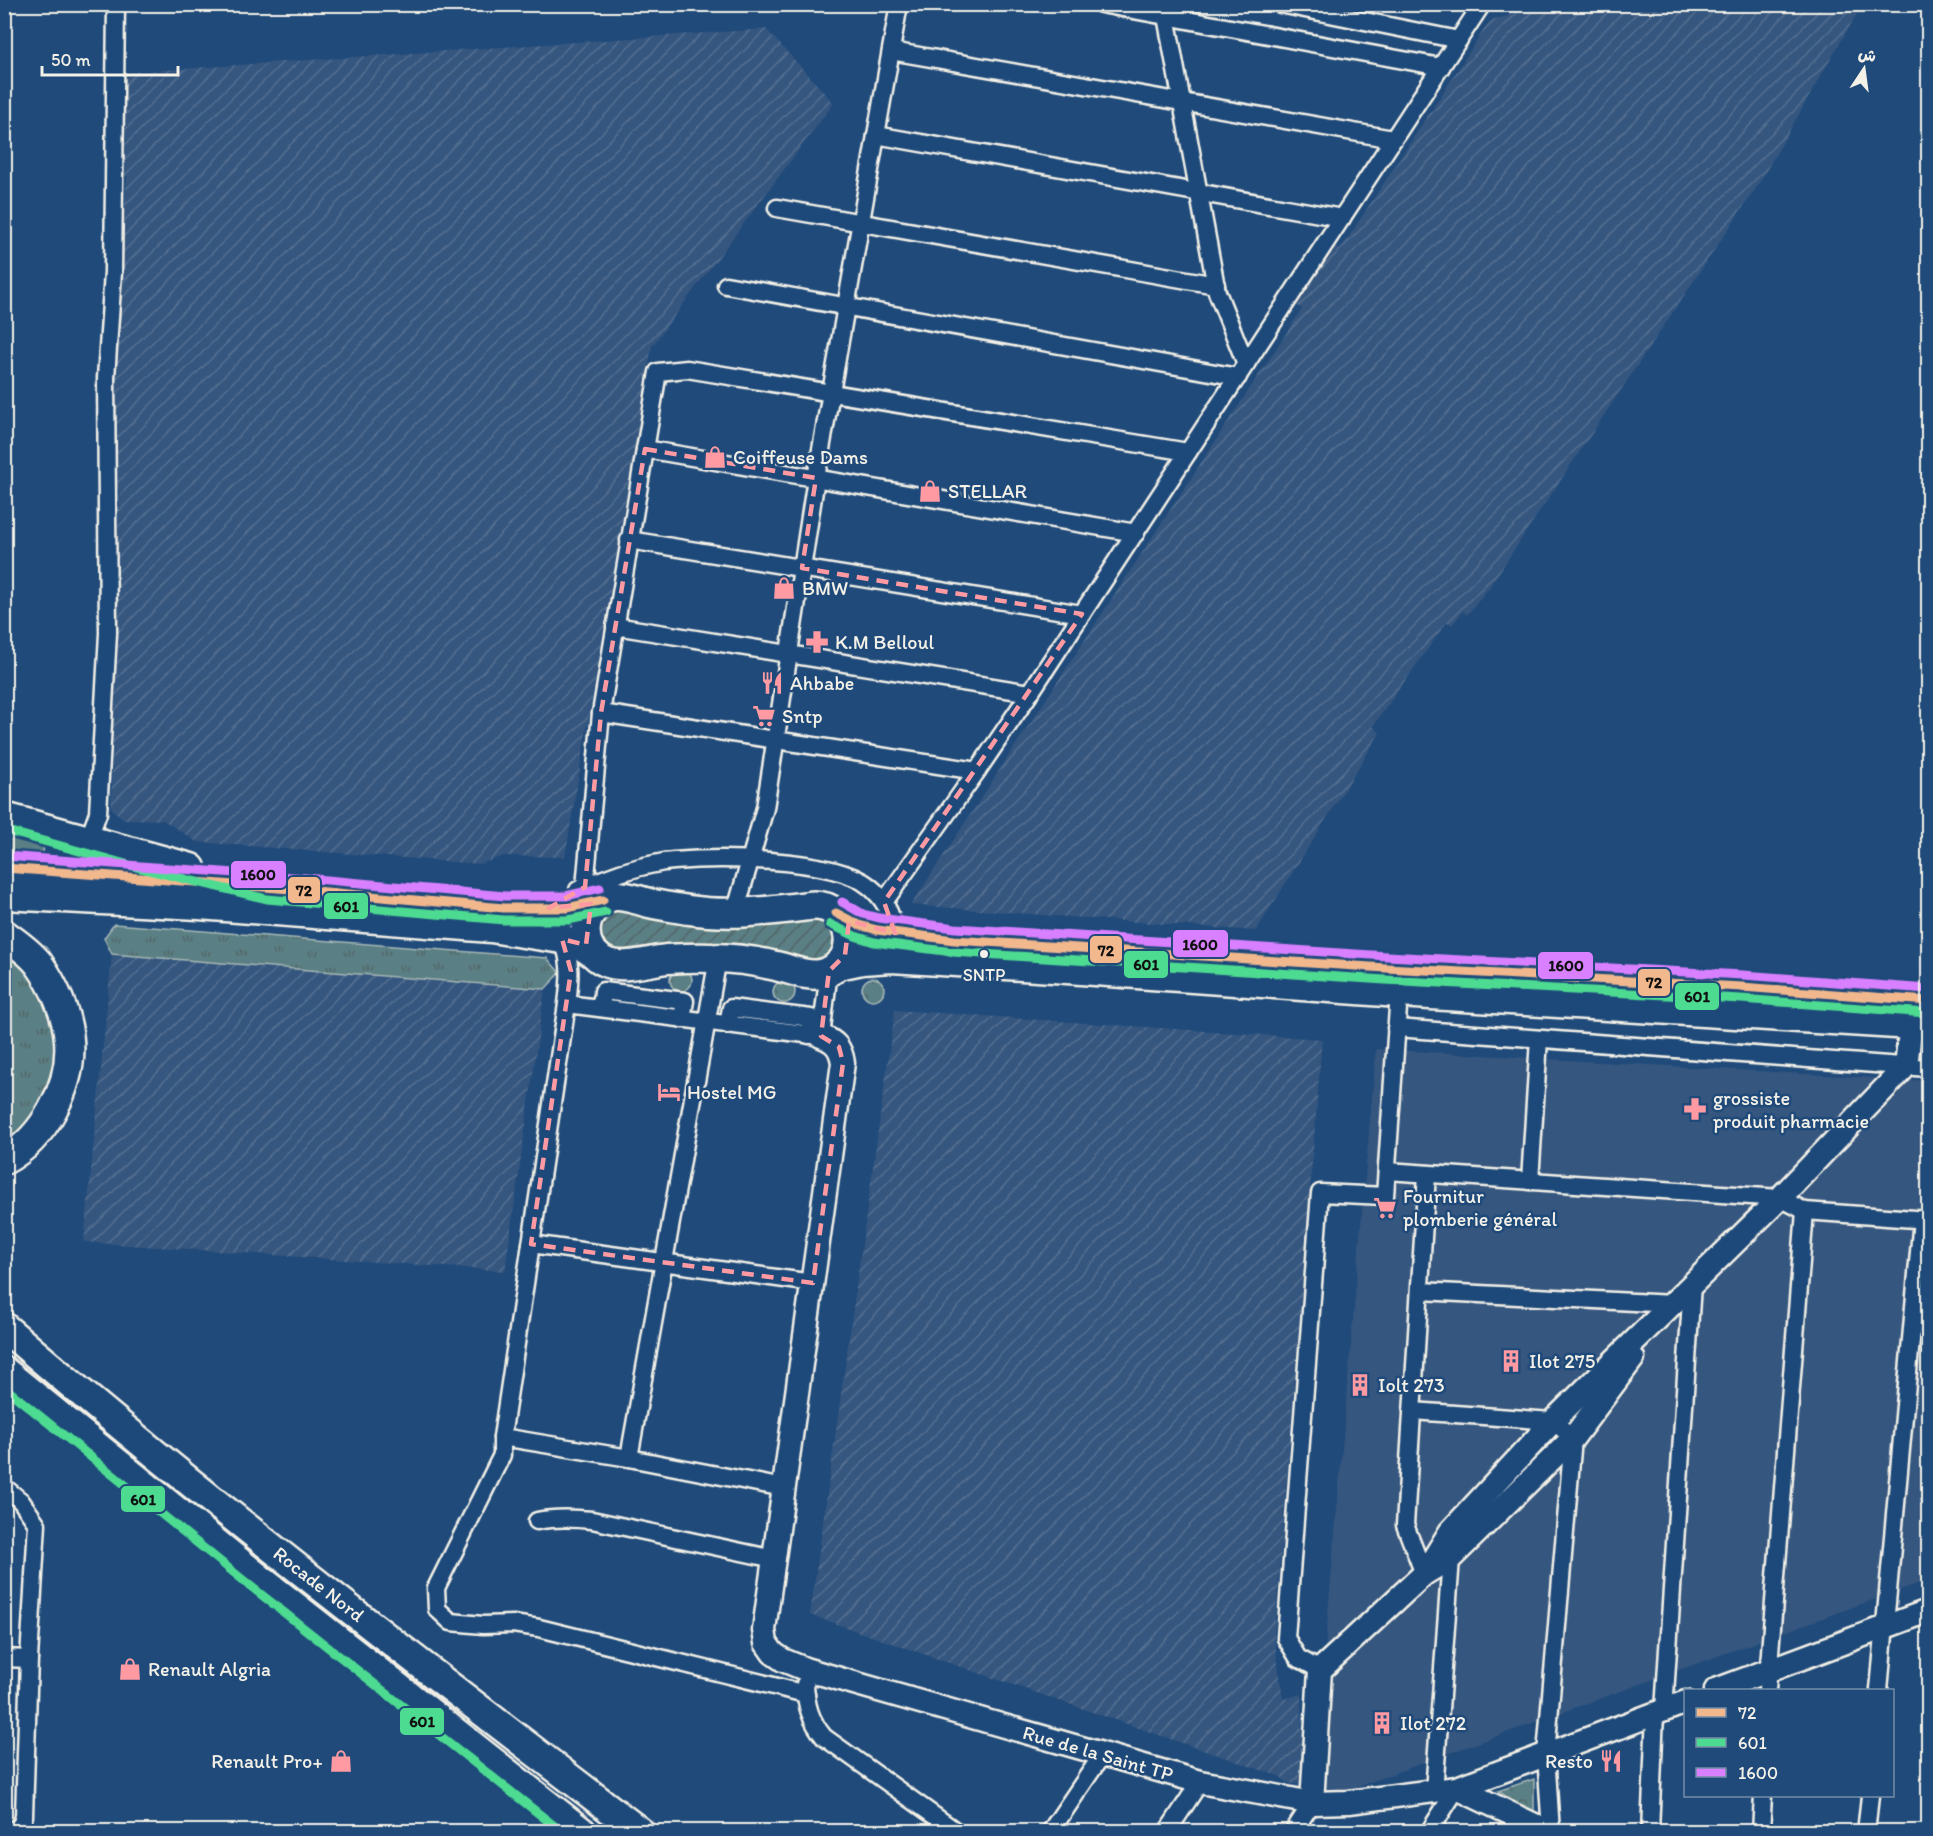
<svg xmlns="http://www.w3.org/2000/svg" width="1933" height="1836" font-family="Itim,'Playpen Sans Arabic',sans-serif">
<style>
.built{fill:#36577f}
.industrial{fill:url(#industrial-furrows)}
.grass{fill:url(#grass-tufts);stroke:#a7b8b6;stroke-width:1.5}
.forest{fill:url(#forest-crowns);stroke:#a7b8b6;stroke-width:1.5}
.garden{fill:url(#garden-furrows);stroke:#a7b8b6;stroke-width:1.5}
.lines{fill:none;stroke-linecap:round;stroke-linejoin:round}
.street-casing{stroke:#f4f1e8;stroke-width:21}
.secondary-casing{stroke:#f4f1e8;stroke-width:27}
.highway-casing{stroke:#f4f1e8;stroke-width:33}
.street{stroke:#1f4a7a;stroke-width:16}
.secondary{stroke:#1f4a7a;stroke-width:22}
.highway{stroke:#1f4a7a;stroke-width:28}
.bus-1-casing{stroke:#1f4a7a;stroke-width:14}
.bus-2-casing{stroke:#1f4a7a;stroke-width:14}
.bus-3-casing{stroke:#1f4a7a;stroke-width:14}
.bus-1{stroke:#f1b78d;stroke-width:9}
.bus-2{stroke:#4ddb92;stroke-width:9}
.bus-3{stroke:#d880ff;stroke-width:9}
.marked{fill:none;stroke:#ff9aa2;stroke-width:4.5;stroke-dasharray:12 8;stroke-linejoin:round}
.bus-dot{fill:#f4f1e8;stroke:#1f4a7a;stroke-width:2}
.labels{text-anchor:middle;stroke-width:5;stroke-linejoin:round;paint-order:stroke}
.bus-label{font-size:18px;fill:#f4f1e8;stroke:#1f4a7a}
.poi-label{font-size:20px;fill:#f4f1e8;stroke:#1f4a7a;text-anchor:start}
.street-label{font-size:20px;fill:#f4f1e8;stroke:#1f4a7a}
.line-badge{stroke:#1f4a7a;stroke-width:2}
.pale-badge-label{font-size:16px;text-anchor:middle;font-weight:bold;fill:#111}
</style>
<defs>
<pattern id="industrial-furrows" width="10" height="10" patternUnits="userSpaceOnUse" patternTransform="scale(1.5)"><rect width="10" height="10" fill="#36577f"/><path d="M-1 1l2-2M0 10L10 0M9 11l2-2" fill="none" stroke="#547091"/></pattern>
<pattern id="grass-tufts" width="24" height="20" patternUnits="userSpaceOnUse" patternTransform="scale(1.5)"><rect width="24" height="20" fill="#5a7f84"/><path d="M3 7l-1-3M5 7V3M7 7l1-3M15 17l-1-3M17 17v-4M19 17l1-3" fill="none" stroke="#526668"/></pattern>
<pattern id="forest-crowns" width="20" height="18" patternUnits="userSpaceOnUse" patternTransform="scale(1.5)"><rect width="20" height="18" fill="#5a7f84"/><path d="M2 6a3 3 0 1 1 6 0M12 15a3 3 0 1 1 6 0" fill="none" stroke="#526668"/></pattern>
<pattern id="garden-furrows" width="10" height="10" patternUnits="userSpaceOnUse" patternTransform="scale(1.5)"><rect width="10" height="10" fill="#5a7f84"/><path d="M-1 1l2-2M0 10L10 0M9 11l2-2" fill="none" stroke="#526668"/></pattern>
</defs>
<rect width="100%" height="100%" fill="#1f4a7a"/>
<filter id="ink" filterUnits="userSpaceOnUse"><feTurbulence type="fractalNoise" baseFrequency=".0167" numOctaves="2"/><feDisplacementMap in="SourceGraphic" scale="12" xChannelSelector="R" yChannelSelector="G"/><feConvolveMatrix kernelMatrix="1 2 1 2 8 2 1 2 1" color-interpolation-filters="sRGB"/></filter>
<g filter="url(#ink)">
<!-- built -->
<path class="built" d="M1376 1049 1928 1081V1580L1312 1803Z"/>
<!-- industrial -->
<g class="industrial">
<path d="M1514 5H1862L1758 185 1488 589 1467 615 1463 611 1452 625 1447 622 1373 726 1380 733 1256 931 911 905 1302 309 1295 304 1333 246 1340 250 1487 25 1494 19 1508 16Z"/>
<path d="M766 29 834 103 652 346 565 857 504 856 480 864 197 842 163 820 123 819 111 808 119 490 112 487 113 355 127 176H121L120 73Z"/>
<path d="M112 954 545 989 505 1271 84 1242Z"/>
<path d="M895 1010 1322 1039 1274 1636 1283 1699 1301 1694 1304 1785 1287 1783 1281 1777 810 1615Z"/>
</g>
<!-- grass -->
<g class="grass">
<path d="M114 924 547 958 560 973 545 989 112 954 104 938Z"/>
<path d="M4 944 24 960 56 1018 58 1061 34 1122 4 1147Z"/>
</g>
<!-- forest -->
<g class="forest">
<path d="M4 830 44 839 43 857 5 854Z"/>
<circle cx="681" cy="980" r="11"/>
<circle cx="873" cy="989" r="11"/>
<circle cx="784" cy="992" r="11"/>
<path d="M1534 1779V1814L1498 1791Z"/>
</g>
<!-- garden -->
<path class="garden" d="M612 908 748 926 822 919 838 933 833 954 818 961 761 948 712 943 663 944 619 950 608 948 600 940 599 918Z"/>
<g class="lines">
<!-- street casing -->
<g class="street-casing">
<g id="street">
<path d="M1101 4 1441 67"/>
<path d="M1280 4 1459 40"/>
<path d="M1166 16 1217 292 1246 364"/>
<path d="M891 51 1393 139"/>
<path d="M876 135 1342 218"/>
<path d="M777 208 1216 285"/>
<path d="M726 285 1238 377"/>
<path d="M645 449 1136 533"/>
<path d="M629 540 1082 614"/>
<path d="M615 626 1030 693"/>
<path d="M601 713 977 771"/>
<path d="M88 841 98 813 108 633 106 378 113 272 116 4"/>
<path d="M585 887 601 713 658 372 687 369 1188 452"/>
<path d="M578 890C605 877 634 867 664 862 710 856 833 857 869 886 884 898 892 914 895 933"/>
<path d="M884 902 977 771 1030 693 1482 4"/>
<path d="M735 913 765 808 816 478 899 4"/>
<path d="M562 939C572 961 570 980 567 1004"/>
<path d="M601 1008 603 991 685 1001 682 1019"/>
<path d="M728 1025 731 1008 811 1018 809 1035"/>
<path d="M1396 1028 1928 1068"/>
<path d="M1387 1171 1780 1198 1805 1211 1928 1220"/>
<path d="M1530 1181 1539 1039"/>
<path d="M531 1244 813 1283"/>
<path d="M1420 1291 1673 1304"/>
<path d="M1412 1411 1553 1421 1573 1438 1546 1754 1551 1832"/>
<path d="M502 1437 629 1458 784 1488"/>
<path d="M629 1458 718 958"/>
<path d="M4 1487 21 1501 37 1524 29 1659 24 1816 21 1826 13 1830H4"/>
<path d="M537 1521C556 1517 573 1518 592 1520L774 1559"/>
<path d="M1424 1574 1405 1525 1427 1174"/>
<path d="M4 1658 29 1659"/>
<path d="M1320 1670 1298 1658 1286 1638 1320 1193 1385 1196 1399 993"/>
<path d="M805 1684C806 1705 810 1720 824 1737L957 1832"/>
<path d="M1767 1690 1805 1211"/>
<path d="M1879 1690 1922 1219"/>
<path d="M806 1694 539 1628 513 1624 483 1625 451 1622 437 1609 436 1588 502 1455V1437L567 1004 821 1036 829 971"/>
<path d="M1664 1710 1692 1285"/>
<path d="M1434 1792 1451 1558"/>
<path d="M1050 1832 1102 1755"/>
<path d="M1167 1832 1200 1782"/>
<path d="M1293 1832 1312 1803"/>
<path d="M1429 1832 1457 1788"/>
<path d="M1650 1832 1655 1713"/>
<path d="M1761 1832 1763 1796"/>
<path d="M1866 1832 1870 1796"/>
</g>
</g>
<!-- secondary casing -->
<g class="secondary-casing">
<g id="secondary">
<path d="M821 1036C835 1041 841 1048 843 1063L764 1630 766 1643 773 1653 783 1660 805 1669 1200 1782 1312 1803 1349 1802 1457 1788 1686 1702"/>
<path d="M1424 1574 1450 1532 1553 1421 1780 1198 1906 1066 1911 1024"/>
<path d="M1716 1690 1928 1611"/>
<path d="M1457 1788 1549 1832"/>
<path d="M1312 1803 1320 1670 1424 1574 1451 1558 1573 1438 1633 1358"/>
</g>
</g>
<!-- highway casing -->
<g class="highway-casing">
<g id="highway">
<path d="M4 817 191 868"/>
<path d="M4 868 304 890 504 908H567L603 900"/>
<path d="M4 895 199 905 491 928 562 939 582 946 596 955"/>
<path d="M614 896C626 895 637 900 649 903 662 906 676 908 689 910 730 916 768 911 808 906 854 900 865 965 820 974 806 977 790 969 776 966 755 961 734 958 712 958 697 957 682 958 667 959 649 961 626 969 608 963 574 950 581 904 614 896Z"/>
<path d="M836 913 859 925 877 930 954 940 1386 968 1742 987 1928 1001"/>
<path d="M4 934C16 943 30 952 39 964 54 985 67 1014 69 1040 73 1085 44 1139 4 1160"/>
<path d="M838 965 862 960 891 958 1053 968 1399 993 1928 1026"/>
<path d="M4 1327C209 1504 425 1668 640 1832"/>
<path d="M4 1371 260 1579 582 1832"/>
</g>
</g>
<!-- street -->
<use href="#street" class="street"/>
<!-- secondary -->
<use href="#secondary" class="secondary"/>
<!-- highway -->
<use href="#highway" class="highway"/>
<!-- bus-1 casing -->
<g class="bus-1-casing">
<g id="bus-1">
<path d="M4 868 304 890 504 908H567L603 900"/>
<path d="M836 913 859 925 877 930 954 940 1386 968 1742 987 1928 1001"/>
</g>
</g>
<!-- bus-2 casing -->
<g class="bus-2-casing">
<g id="bus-2">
<path d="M4 830 140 868 267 899 504 920H568L606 912"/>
<path d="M830 924 855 936 874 942 953 952 1385 980 1741 999 1927 1013"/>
<path d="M4 1387 253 1588 562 1832"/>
</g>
</g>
<!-- bus-3 casing -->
<g class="bus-3-casing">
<g id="bus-3">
<path d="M5 856 305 878 505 896H566L600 888"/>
<path d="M842 902 863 914 879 918 955 928 1387 956 1743 975 1928 989"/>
</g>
</g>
<!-- bus-1 -->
<use href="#bus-1" class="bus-1"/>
<!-- bus-2 -->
<use href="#bus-2" class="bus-2"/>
<!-- bus-3 -->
<use href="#bus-3" class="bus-3"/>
</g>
</g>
<!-- marked area -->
<path class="marked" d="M645 449 816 478 802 568 1082 614 884 902 895 933 849 921 845 955 829 971 821 1036 839 1047 843 1063 813 1283 531 1244 571 971 562 939 586 945 591 904 549 908 585 887 601 713Z"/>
<!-- icons -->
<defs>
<g id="shop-bare" transform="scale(1.8)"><path d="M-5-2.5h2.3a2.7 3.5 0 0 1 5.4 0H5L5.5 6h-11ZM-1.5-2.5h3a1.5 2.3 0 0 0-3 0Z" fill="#ff9aa2" stroke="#1f4a7a" stroke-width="2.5" paint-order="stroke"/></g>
<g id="pharmacy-bare" transform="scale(1.8)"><path d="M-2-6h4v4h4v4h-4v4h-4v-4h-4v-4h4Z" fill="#ff9aa2" stroke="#1f4a7a" stroke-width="2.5" paint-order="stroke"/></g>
<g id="restaurant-bare" transform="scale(1.8)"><path d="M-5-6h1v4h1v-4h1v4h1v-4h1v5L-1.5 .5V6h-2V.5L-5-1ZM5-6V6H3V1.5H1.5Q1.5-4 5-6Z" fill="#ff9aa2" stroke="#1f4a7a" stroke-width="2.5" paint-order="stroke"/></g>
<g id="supermarket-bare" transform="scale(1.8)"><path d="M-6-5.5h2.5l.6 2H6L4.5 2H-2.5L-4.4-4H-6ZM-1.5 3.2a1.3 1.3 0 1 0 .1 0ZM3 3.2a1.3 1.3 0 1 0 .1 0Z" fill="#ff9aa2" stroke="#1f4a7a" stroke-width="2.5" paint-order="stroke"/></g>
<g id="hotel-bare" transform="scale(1.8)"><path d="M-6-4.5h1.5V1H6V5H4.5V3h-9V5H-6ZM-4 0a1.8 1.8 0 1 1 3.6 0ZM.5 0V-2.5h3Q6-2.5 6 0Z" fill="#ff9aa2" stroke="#1f4a7a" stroke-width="2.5" paint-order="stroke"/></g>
<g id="building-bare" transform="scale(1.8)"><path d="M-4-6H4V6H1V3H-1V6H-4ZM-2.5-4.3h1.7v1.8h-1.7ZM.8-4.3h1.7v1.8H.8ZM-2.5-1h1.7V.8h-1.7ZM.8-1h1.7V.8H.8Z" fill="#ff9aa2" stroke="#1f4a7a" stroke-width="2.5" paint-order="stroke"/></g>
</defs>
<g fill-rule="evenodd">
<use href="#shop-bare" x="715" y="457"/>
<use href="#shop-bare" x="930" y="491"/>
<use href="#shop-bare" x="784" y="588"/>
<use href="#pharmacy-bare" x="817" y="642"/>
<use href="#restaurant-bare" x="772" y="683"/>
<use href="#supermarket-bare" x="764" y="716"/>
<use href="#hotel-bare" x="669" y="1092"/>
<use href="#pharmacy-bare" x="1695" y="1109"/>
<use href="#supermarket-bare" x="1385" y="1208"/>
<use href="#building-bare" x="1511" y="1361"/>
<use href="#building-bare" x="1360" y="1385"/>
<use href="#shop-bare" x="130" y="1669"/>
<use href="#building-bare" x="1382" y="1723"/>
<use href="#shop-bare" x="341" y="1761"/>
<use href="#restaurant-bare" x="1611" y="1761"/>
</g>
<!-- markers -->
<circle class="bus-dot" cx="984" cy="954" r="5"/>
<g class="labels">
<!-- bus labels -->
<g class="bus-label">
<text x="984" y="981">SNTP</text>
</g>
<!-- poi labels -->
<g class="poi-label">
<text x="733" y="464">Coiffeuse Dams</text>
<text x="948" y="498">STELLAR</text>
<text x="802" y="595">BMW</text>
<text x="835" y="649">K.M Belloul</text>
<text x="790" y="690">Ahbabe</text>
<text x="782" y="723">Sntp</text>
<text x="687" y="1099">Hostel MG</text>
<text x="1713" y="1105">grossiste<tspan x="1713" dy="23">produit pharmacie</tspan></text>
<text x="1403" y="1203">Fournitur<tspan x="1403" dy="23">plomberie général</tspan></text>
<text x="1529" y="1368">Ilot 275</text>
<text x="1378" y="1392">Iolt 273</text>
<text x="148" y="1676">Renault Algria</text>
<text x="1400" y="1730">Ilot 272</text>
<text x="323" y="1768" text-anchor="end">Renault Pro+</text>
<text x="1593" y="1768" text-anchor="end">Resto</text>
</g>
<!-- street labels -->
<g class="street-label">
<text transform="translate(319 1584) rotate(38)" y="7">Rocade Nord</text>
<text transform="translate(1098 1753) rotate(16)" y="7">Rue de la Saint TP</text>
</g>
</g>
<g class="line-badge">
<rect x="230" y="860" width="57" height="29" rx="6" fill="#d880ff"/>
<rect x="287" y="876" width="34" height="28" rx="6" fill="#f1b78d"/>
<rect x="323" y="892" width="46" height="28" rx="6" fill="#4ddb92"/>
<rect x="1172" y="929" width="57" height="29" rx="6" fill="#d880ff"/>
<rect x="1089" y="935" width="34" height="29" rx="6" fill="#f1b78d"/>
<rect x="1123" y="950" width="46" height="29" rx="6" fill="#4ddb92"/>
<rect x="1537" y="951" width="57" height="29" rx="6" fill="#d880ff"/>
<rect x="1637" y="968" width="34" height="29" rx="6" fill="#f1b78d"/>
<rect x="1674" y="982" width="46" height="29" rx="6" fill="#4ddb92"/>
<rect x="120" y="1485" width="46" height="28" rx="6" fill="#4ddb92"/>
<rect x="399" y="1707" width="46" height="29" rx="6" fill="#4ddb92"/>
</g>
<g class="pale-badge-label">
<text x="258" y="880">1600</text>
<text x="304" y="896">72</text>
<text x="346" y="912">601</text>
<text x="1200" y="950">1600</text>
<text x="1106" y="956">72</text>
<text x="1146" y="970">601</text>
<text x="1566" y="971">1600</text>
<text x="1654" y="988">72</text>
<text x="1697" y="1002">601</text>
<text x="143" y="1505">601</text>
<text x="422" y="1727">601</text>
</g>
<!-- margin -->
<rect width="1933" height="1836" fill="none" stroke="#1f4a7a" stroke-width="24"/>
<rect x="12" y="12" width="1909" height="1812" fill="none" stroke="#f4f1e8" stroke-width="2" filter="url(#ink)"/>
<!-- legend -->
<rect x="1684" y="1689" width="210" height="108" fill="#1f4a7a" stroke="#748da6" stroke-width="1.5"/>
<rect x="1696" y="1708" width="30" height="9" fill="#f1b78d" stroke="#748da6" stroke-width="1.5"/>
<text x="1738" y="1719" font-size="18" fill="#f4f1e8">72</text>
<rect x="1696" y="1738" width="30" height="9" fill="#4ddb92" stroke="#748da6" stroke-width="1.5"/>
<text x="1738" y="1749" font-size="18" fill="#f4f1e8">601</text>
<rect x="1696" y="1768" width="30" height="9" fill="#d880ff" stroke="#748da6" stroke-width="1.5"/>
<text x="1738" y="1779" font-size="18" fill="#f4f1e8">1600</text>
<!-- north arrow -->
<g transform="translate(1864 69) rotate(13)" stroke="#1f4a7a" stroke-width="4.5" paint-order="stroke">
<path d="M0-4.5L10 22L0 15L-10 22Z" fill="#f4f1e8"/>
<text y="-9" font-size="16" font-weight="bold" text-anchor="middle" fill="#f4f1e8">ش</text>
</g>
<!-- scale -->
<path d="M42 66v9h136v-9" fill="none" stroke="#f4f1e8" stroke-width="3"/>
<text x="51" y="66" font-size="18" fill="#f4f1e8" stroke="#1f4a7a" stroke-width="4.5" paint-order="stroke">50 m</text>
</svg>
